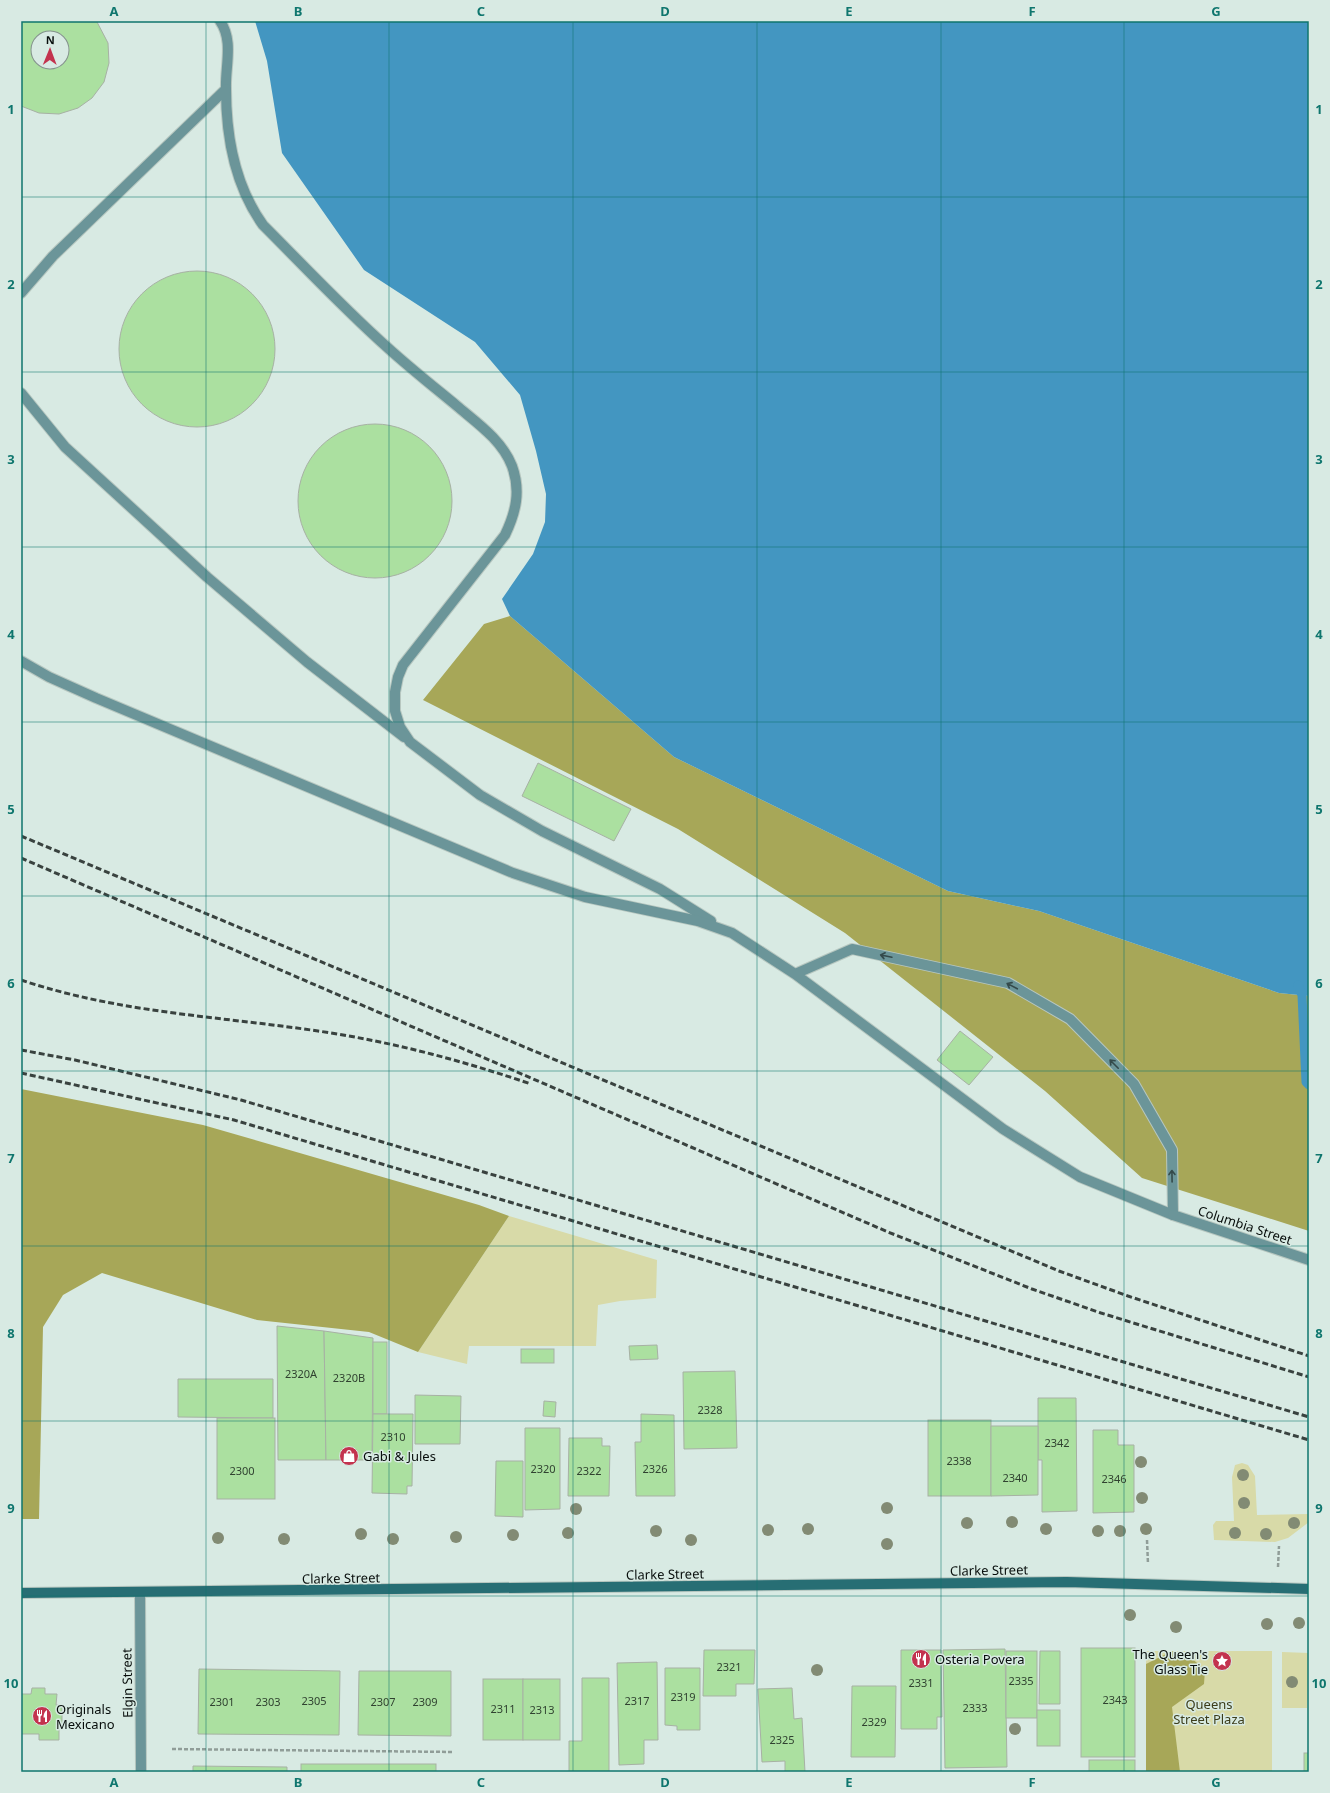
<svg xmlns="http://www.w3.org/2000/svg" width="1330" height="1793" font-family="'Noto Sans',sans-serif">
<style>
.green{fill:#d8daa8}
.forest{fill:#a7a758}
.water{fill:#4396c1}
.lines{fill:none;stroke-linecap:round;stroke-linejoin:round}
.stream{stroke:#4396c1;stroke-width:9}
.building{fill:#abe0a0;stroke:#a7b1a4;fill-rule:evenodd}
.lane-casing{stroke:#b7c7c0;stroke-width:12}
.street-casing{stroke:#b7c7c0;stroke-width:12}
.secondary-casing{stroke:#b7c7c0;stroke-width:12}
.path{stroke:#909d98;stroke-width:2.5;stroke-dasharray:4 2;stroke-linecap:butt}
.lane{stroke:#6b9599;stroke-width:10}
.street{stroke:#6b9599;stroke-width:10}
.secondary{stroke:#276e74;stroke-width:10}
.rail{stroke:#39423f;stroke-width:3;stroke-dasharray:6 3;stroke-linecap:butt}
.tree{fill:#828b74}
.oneway{stroke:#344a4b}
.grid{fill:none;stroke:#0f766e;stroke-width:1;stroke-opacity:0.55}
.labels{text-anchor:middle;stroke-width:3;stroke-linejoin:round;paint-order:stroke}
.number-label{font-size:11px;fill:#304230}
.street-label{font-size:13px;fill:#070d0b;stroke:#d8eae3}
.poi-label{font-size:13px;fill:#070d0b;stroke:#d8eae3;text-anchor:start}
.park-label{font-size:13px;fill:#3c3d1a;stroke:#d8eae3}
.neatline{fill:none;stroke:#0f766e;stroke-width:1.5}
.grid-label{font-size:13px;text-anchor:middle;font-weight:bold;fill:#0f766e}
</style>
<rect width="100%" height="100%" fill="#d8eae3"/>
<!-- green -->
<g class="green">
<path d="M509 1216 657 1260 656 1298 620 1301 598 1305 596 1346H469L467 1364 418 1352Z"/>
<path d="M1242 1463 1248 1465 1255 1476 1257 1515 1309 1514V1522L1288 1538 1275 1542 1214 1540 1213 1525 1216 1521H1234L1232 1477 1235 1465Z"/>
<rect x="1146" y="1651" width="126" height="121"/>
<path d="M1282 1652 1309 1653 1307 1708H1282Z"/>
</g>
<!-- forest -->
<g class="forest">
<path d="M510 616 674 757 948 891 1039 911 1279 993 1309 996V1231L1142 1178 1045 1091 845 933 678 829 423 700 484 624Z"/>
<path d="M21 1089 203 1125 479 1205 509 1216 418 1352 369 1332 257 1320 102 1273 63 1295 43 1327 39 1519H21Z"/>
<path d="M1172 1651 1188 1655 1205 1670 1204 1684 1172 1707 1180 1772H1146V1664Z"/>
</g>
<!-- water -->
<path class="water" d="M255 21H1309V996L1279 993 1039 911 948 891 674 757 510 616 502 599 533 554 545 522 546 494 536 451 520 395 475 342 364 270 282 153 267 61Z"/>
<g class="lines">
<!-- stream -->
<path class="stream" d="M1298 985 1302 995 1306 1082 1309 1085"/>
</g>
<!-- building -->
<g class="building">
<path d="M21 21 97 22 108 43 109 63 104 82 92 98 78 108 59 114 39 113 21 106ZM38 38H62V62H38Z"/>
<circle cx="197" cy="349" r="78"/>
<circle cx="375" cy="501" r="77"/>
<path d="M538 763 631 809 614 841 522 796Z"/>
<path d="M960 1031 993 1057 969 1085 937 1060Z"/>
<path d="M277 1326 324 1331 326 1460H278Z"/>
<path d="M324 1331 373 1338 372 1460H326Z"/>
<rect x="373" y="1342" width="14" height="72"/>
<path d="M657 1345 658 1359 630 1360 629 1346Z"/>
<rect x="521" y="1349" width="33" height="14"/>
<path d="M735 1371 737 1448 684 1449 683 1372Z"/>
<path d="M178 1379H273V1418L178 1417Z"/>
<path d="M415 1395 461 1396 460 1444H415Z"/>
<path d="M1038 1398H1076L1077 1511 1042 1512V1460H1038Z"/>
<path d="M544 1401 556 1402 555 1417 543 1416Z"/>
<path d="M373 1414H413L412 1486H407V1494L372 1493Z"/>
<path d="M641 1414 674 1415 675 1496H636L635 1442H641Z"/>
<rect x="217" y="1418" width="58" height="81"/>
<rect x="928" y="1420" width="63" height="76"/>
<path d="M991 1426H1038V1495L991 1496Z"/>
<path d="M525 1428H560V1509L525 1510Z"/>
<path d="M1093 1430H1118V1445H1134V1512L1093 1513Z"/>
<path d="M569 1438H602V1446H610L609 1496H568Z"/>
<path d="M496 1461H523V1517L495 1516Z"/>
<rect x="1081" y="1648" width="54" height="109"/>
<path d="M1005 1649 1007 1767 945 1768 943 1650Z"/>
<path d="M704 1650H755L754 1684H736V1696H703Z"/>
<path d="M901 1650H941L942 1717H937V1729H901Z"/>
<rect x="1006" y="1651" width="31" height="67"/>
<path d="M1040 1651H1060V1704H1039Z"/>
<path d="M657 1662 658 1740H644V1764L619 1765 617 1663Z"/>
<path d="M665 1668H700V1730H677V1726L665 1725Z"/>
<path d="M199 1669 340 1671 339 1735 198 1734Z"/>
<path d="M359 1671H451V1736L358 1735Z"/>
<path d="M582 1678H609V1772H569V1741H582Z"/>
<rect x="483" y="1679" width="40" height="61"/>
<rect x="523" y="1679" width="37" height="61"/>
<path d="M852 1686H896L895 1757H851Z"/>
<path d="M32 1688H45V1694H57L56 1705H62V1726H59V1740H39V1734H21V1694H31Z"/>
<path d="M792 1688 794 1719 802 1718 805 1772H785V1761L762 1762 758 1689Z"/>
<rect x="1037" y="1710" width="23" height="36"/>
<rect x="1304" y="1753" width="5" height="19"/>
<rect x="1089" y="1760" width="46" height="12"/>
<rect x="301" y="1764" width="135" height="8"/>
<path d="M193 1766 287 1767V1772H193Z"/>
</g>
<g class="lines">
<!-- lane casing -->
<g class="lane-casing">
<g id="lane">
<path d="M220 21C234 41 225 66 226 89 226 137 235 186 263 225 304 266 344 309 388 348 410 368 434 387 457 406 477 423 502 440 512 466 521 491 516 512 505 535L403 665 398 677 395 692V711L400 727 410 742 480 795 542 831 660 889 711 921"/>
<path d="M21 293 53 256 226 89"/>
<path d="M21 393 65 447 207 577 307 662 404 737"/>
<path d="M21 661 49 677 96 698 513 873 585 897 698 921 732 933 795 974 1003 1129 1080 1177 1173 1215 1172 1150 1134 1084 1070 1019 1008 983 852 949 795 974"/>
</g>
</g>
<!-- street casing -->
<g class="street-casing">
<g id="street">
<path d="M1173 1215 1309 1260"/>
<path d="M140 1593 141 1772"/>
</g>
</g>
<!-- secondary casing -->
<g class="secondary-casing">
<path id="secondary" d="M21 1593 1067 1582 1309 1589"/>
</g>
<!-- path -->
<g class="path">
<path d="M1147 1540 1148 1564"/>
<path d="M1278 1567 1279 1546"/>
<path d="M172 1749 454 1752"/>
</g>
<!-- lane -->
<use href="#lane" class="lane"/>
<!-- street -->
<use href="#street" class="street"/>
<!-- secondary -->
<use href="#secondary" class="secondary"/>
<!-- rail -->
<g class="rail">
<path d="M21 836 1059 1271 1128 1296 1309 1356"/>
<path d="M21 858 888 1232 1032 1289 1101 1313 1309 1377"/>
<path d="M21 980C120 1013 216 1016 318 1031 393 1042 460 1060 531 1084"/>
<path d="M21 1050 75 1060 241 1100 1309 1417"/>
<path d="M21 1073 234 1120 1309 1440"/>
</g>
</g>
<!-- trees -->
<g class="tree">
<circle cx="1141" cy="1462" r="6"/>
<circle cx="1243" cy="1475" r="6"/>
<circle cx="1142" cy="1498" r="6"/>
<circle cx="1244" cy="1503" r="6"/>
<circle cx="887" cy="1508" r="6"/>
<circle cx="576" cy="1509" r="6"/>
<circle cx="1012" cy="1522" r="6"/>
<circle cx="967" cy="1523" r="6"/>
<circle cx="1294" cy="1523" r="6"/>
<circle cx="808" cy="1529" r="6"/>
<circle cx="1046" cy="1529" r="6"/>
<circle cx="1146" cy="1529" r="6"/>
<circle cx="768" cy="1530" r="6"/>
<circle cx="656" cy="1531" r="6"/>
<circle cx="1098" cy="1531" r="6"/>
<circle cx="1120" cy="1531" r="6"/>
<circle cx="568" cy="1533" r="6"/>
<circle cx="1235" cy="1533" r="6"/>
<circle cx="361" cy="1534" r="6"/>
<circle cx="1266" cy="1534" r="6"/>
<circle cx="513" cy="1535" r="6"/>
<circle cx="456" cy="1537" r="6"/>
<circle cx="218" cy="1538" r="6"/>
<circle cx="284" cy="1539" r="6"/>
<circle cx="393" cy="1539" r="6"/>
<circle cx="691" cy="1540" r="6"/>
<circle cx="887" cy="1544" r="6"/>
<circle cx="1130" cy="1615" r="6"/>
<circle cx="1299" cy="1623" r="6"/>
<circle cx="1267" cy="1624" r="6"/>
<circle cx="1176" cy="1627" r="6"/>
<circle cx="817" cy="1670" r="6"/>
<circle cx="1292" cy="1682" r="6"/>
<circle cx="1015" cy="1729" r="6"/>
</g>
<!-- one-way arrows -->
<defs><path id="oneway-shaft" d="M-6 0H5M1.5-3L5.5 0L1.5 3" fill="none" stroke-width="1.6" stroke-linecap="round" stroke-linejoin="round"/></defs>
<g class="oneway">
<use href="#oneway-shaft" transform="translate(886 956) rotate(-168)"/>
<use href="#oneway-shaft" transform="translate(1012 986) rotate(-152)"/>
<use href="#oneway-shaft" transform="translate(1114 1064) rotate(-135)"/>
<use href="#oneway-shaft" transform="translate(1172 1176) rotate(-91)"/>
</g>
<!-- grid -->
<path class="grid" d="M206 21V1772M389 21V1772M573 21V1772M757 21V1772M941 21V1772M1124 21V1772M21 197H1309M21 372H1309M21 547H1309M21 722H1309M21 896H1309M21 1071H1309M21 1246H1309M21 1421H1309M21 1596H1309"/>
<!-- icons -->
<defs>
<g id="shop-disc" transform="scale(1)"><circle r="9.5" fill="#c3334e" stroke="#d8eae3"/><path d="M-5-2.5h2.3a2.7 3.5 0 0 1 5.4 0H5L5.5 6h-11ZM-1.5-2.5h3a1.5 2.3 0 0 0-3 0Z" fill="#fff"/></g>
<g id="restaurant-disc" transform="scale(1)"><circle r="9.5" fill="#c3334e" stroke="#d8eae3"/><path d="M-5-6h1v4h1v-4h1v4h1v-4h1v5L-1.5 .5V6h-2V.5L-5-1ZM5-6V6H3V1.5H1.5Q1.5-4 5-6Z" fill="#fff"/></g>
<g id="sight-disc" transform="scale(1)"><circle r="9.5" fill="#c3334e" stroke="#d8eae3"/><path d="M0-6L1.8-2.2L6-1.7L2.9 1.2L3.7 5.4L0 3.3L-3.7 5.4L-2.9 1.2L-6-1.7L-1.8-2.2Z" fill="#fff"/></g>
</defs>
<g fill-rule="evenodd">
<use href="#shop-disc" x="349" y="1456"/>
<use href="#restaurant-disc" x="921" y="1659"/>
<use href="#sight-disc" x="1222" y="1661"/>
<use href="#restaurant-disc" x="42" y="1716"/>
</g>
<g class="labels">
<!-- number labels -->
<g class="number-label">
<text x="301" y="1378">2320A</text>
<text x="349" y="1382">2320B</text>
<text x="710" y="1414">2328</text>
<text x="393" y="1441">2310</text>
<text x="1057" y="1447">2342</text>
<text x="959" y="1465">2338</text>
<text x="543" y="1473">2320</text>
<text x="655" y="1473">2326</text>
<text x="242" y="1475">2300</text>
<text x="589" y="1475">2322</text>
<text x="1015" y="1482">2340</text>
<text x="1114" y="1483">2346</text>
<text x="729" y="1671">2321</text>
<text x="1021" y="1685">2335</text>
<text x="921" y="1687">2331</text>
<text x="683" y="1701">2319</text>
<text x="1115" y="1704">2343</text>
<text x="314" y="1705">2305</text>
<text x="637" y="1705">2317</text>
<text x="222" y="1706">2301</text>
<text x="268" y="1706">2303</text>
<text x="383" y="1706">2307</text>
<text x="425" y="1706">2309</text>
<text x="975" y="1712">2333</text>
<text x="503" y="1713">2311</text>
<text x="542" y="1714">2313</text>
<text x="874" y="1726">2329</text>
<text x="782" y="1744">2325</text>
</g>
<!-- street labels -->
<g class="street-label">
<text transform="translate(1245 1225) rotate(18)" y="5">Columbia Street</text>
<text transform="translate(989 1570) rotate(-1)" y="5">Clarke Street</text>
<text transform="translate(665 1574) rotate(-1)" y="5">Clarke Street</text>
<text transform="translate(341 1578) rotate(-1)" y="5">Clarke Street</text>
<text transform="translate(127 1683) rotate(-91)" y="5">Elgin Street</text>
</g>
<!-- poi labels -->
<g class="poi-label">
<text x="363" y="1461">Gabi &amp; Jules</text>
<text x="1208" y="1659" text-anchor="end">The Queen's<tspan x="1208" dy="15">Glass Tie</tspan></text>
<text x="935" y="1664">Osteria Povera</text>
<text x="56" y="1714">Originals<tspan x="56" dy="15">Mexicano</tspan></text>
</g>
<!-- park labels -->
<g class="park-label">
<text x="1209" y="1709">Queens<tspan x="1209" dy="15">Street Plaza</tspan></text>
</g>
</g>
<!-- border -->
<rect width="1330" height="1793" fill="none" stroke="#d8eae3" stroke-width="44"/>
<!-- north arrow -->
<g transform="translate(50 50) rotate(1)"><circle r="19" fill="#d8eae3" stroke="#84928d"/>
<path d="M0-3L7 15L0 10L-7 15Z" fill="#c3334e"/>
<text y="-6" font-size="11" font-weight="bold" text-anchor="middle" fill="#070d0b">N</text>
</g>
<rect x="22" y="22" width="1286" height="1749" class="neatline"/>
<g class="grid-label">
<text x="114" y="16">A</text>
<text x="298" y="16">B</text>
<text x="481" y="16">C</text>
<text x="665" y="16">D</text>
<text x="849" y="16">E</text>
<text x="1032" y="16">F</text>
<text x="1216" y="16">G</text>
<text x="11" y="114">1</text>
<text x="1319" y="114">1</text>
<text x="11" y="289">2</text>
<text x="1319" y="289">2</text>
<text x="11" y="464">3</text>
<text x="1319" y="464">3</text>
<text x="11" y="639">4</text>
<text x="1319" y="639">4</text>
<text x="11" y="814">5</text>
<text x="1319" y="814">5</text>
<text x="11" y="988">6</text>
<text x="1319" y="988">6</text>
<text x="11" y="1163">7</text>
<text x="1319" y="1163">7</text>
<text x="11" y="1338">8</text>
<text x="1319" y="1338">8</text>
<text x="11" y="1513">9</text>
<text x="1319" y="1513">9</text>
<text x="11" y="1688">10</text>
<text x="1319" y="1688">10</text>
<text x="114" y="1787">A</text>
<text x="298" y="1787">B</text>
<text x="481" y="1787">C</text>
<text x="665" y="1787">D</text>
<text x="849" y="1787">E</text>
<text x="1032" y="1787">F</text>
<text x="1216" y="1787">G</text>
</g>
</svg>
